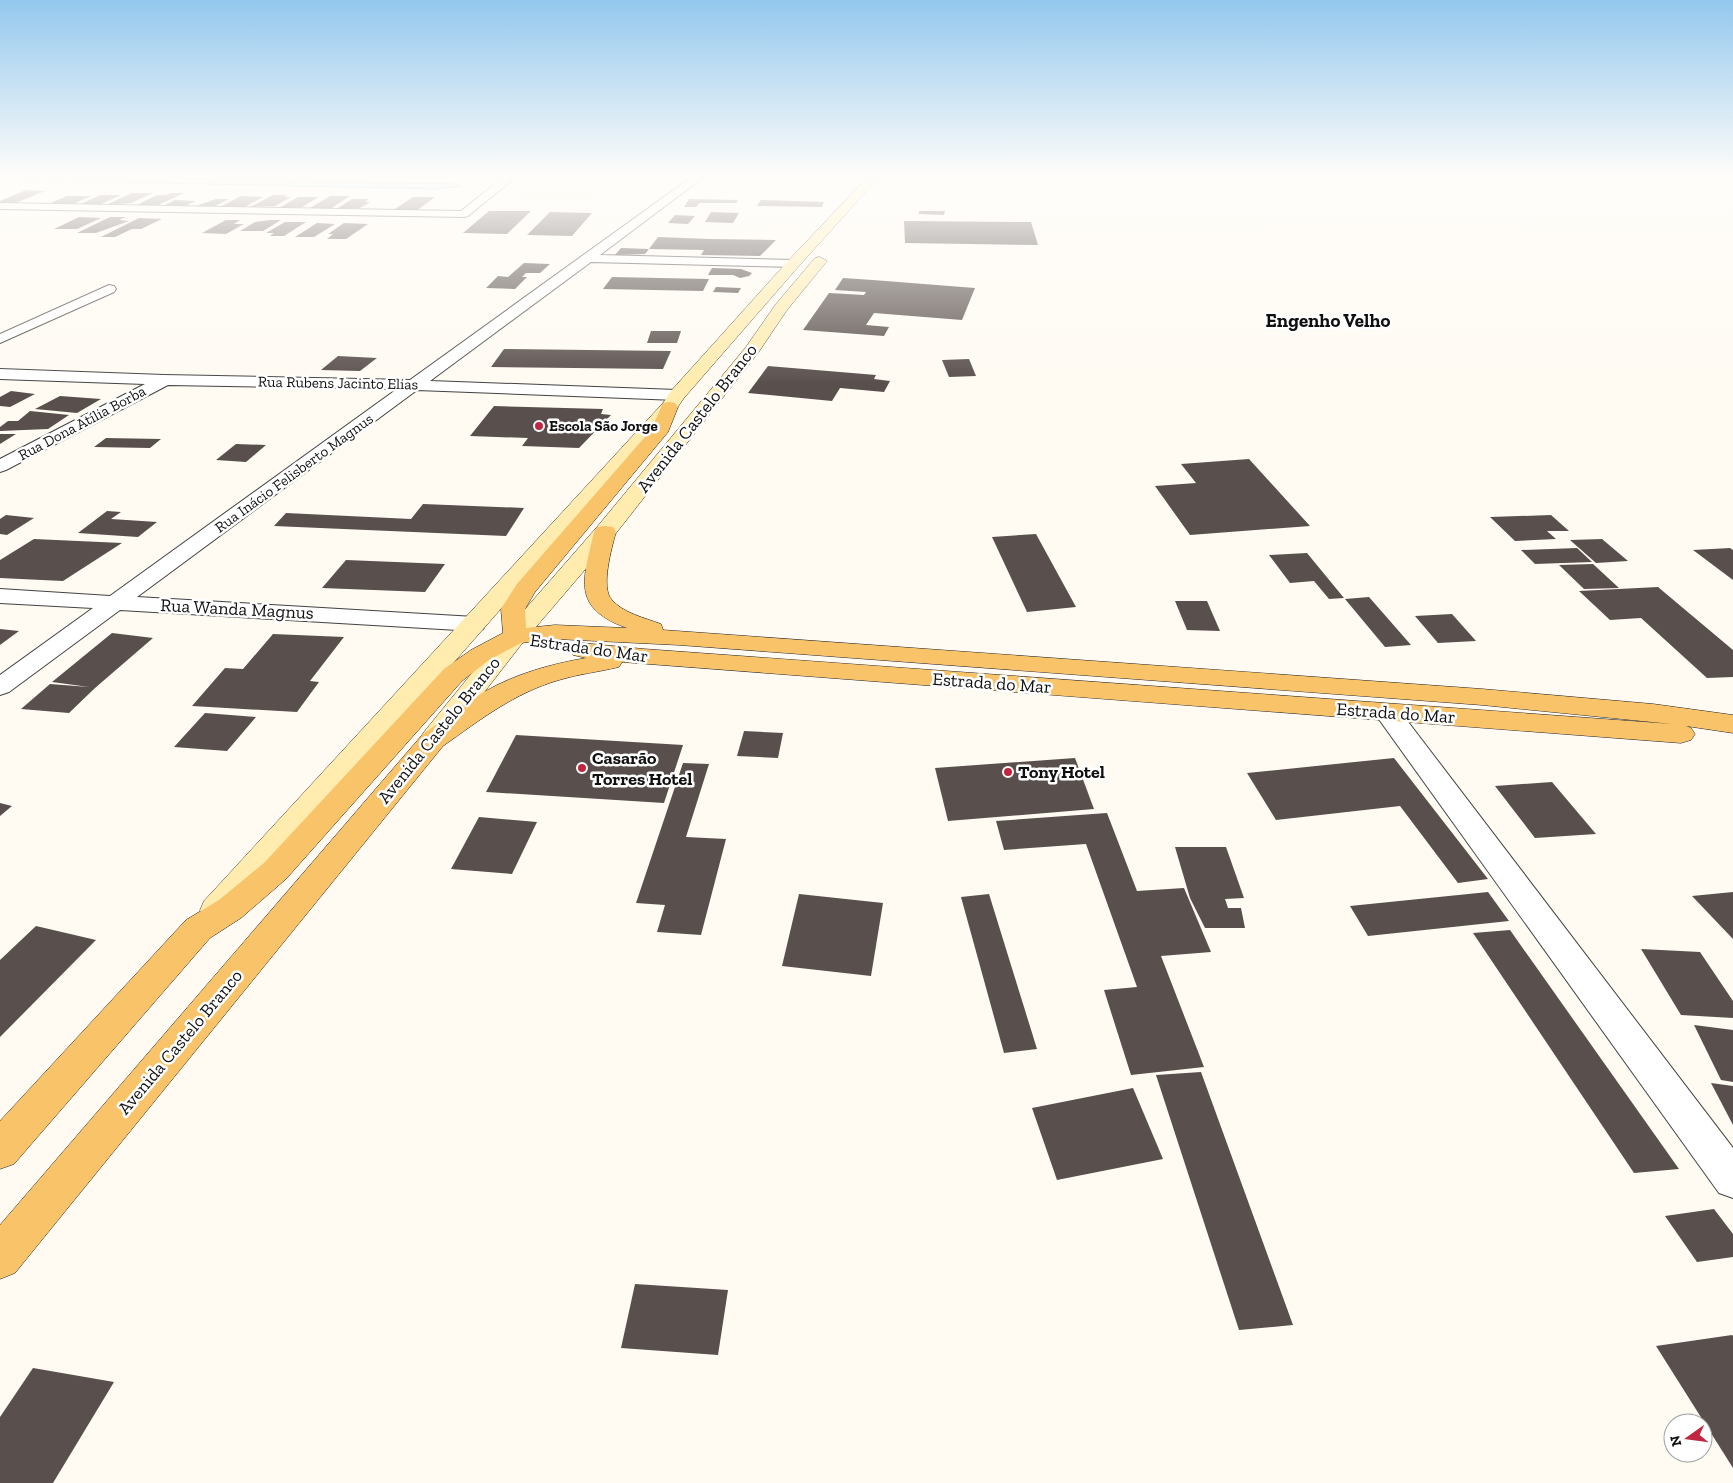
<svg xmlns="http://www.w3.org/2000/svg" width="1733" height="1483" font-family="'Zilla Slab',serif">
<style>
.pitch{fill:#e9f1cd}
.water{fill:#b7e7f7;stroke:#3ea7ce}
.building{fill:#594f4c}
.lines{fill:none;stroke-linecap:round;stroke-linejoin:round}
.minor-casing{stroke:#434343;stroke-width:2}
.secondary-casing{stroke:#323232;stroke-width:1}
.primary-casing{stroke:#212121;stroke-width:1}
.minor{fill:#fff;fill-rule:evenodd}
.secondary{fill:#ffecae;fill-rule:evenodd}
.primary{fill:#f8c369;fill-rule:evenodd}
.poi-dot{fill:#c12641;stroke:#fff;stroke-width:2}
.labels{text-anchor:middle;stroke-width:5;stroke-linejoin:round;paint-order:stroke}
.far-street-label{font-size:15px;fill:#101010;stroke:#fff}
.far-poi-label{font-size:15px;font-weight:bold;fill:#101010;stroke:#fff;text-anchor:start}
.street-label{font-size:18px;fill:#101010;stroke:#fff}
.poi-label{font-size:18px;font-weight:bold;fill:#101010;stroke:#fff;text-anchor:start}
.far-district-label{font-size:19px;font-weight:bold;fill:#101010;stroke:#fff}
</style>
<rect width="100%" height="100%" fill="#fffbf3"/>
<!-- pitch -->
<path class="pitch" d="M527 190 597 191 589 200 517 199Z"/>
<!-- water -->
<path class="water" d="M47 176 458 184 462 186 439 189 19 180Z"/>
<!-- building -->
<g class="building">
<path d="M26 190 45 191 13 204H0V201Z"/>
<path d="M132 193H153L131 203 106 205Z"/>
<path d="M171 193H184L158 205H137L157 195H165Z"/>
<path d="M101 195H121L99 205H78Z"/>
<path d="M273 195H288L284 197H291L275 206 250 207Z"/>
<path d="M67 196H91L71 205H46Z"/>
<path d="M241 196 263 197 243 208 220 207Z"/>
<path d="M330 196H350L330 209 310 208Z"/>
<path d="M298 197H319L302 207 279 208Z"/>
<path d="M413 197H435L416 211H392Z"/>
<path d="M216 199H229L213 207H193Z"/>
<path d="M352 199H369L365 202H370L360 208H338Z"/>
<path d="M689 199 738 200 736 203H699L696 207H684Z"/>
<path d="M175 200 196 201 185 206H163Z"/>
<path d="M761 200 824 202 822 207 757 206Z"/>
<path d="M489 211H531L507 234 463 233Z"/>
<path d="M919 211H945L944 215 919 214Z"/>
<path d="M550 212 592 213 572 236 527 235Z"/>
<path d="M711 212 739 213 733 223 705 222Z"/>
<path d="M675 215 695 216 688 224 668 223Z"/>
<path d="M79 217 101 218 77 229H54Z"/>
<path d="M110 217H126L119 220 129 221 96 233H77Z"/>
<path d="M139 218 162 219 141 229H132L115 237H101Z"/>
<path d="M226 220H240L234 224H244L226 234 202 233Z"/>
<path d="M270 220H281L263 231H240L255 222Z"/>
<path d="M904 221 1031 222 1038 245 905 243Z"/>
<path d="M285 222H306L284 236H270L274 233H266Z"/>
<path d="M317 223 335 224 314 237H295Z"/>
<path d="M344 223 368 224 346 239H327L333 234H328Z"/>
<path d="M658 237 711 239 776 240 760 256 701 255 704 250 649 249Z"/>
<path d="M621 248 649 249 645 254 615 255Z"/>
<path d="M524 263 550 264 540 273H526L522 277H527L515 289 486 288 498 276 508 277Z"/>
<path d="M712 268 741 269 752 273 749 276 740 278 733 275H708Z"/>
<path d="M612 277 709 279 703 291 603 289Z"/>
<path d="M843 278 873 280 975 288 962 320 874 313 866 325 889 327 884 336 803 330 829 293 864 295 866 292 835 290Z"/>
<path d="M716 287 741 288 738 293 713 292Z"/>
<path d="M651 331H681L677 343H647Z"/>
<path d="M504 349 671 351 663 369 491 367Z"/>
<path d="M338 356 377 358 360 371 321 370Z"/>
<path d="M969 359 976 376 949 377 942 360Z"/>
<path d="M768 366 876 375 874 379 890 381 884 392 840 388 832 401 748 393Z"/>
<path d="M11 391 35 394 10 407 0 406V397Z"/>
<path d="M60 396 101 399 77 413 35 409Z"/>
<path d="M494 406 603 409 601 414 611 415 579 448 522 446 528 438 470 436Z"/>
<path d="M30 411 69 415 48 429 0 431V427L8 421H18Z"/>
<path d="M0 434H16L0 444Z"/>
<path d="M106 438 161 439 150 448 94 447Z"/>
<path d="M236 444 266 445 246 462 216 460Z"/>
<path d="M1249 459 1310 526 1190 535 1155 486 1196 483 1181 464Z"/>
<path d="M423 504 524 508 506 536 274 526 286 513 411 519Z"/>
<path d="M107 511 121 512 111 519 157 522 138 537 78 533Z"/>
<path d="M6 515 34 518 7 535 0 534V519Z"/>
<path d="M1551 515 1569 531H1547L1556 539 1515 541 1490 517Z"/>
<path d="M1036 534 1076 607 1027 612 992 537Z"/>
<path d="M34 539 122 543 63 581 0 578V560Z"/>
<path d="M1602 539 1628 561 1596 563 1570 540Z"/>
<path d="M1577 548 1592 562 1535 564 1521 550Z"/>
<path d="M1730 548 1733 550V580L1693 550Z"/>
<path d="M1307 553 1344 598 1329 599 1314 581 1290 583 1269 555Z"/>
<path d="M346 560 445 564 425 592 322 588Z"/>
<path d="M1593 564 1619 588 1584 589 1559 565Z"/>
<path d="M1658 587 1733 650V677L1707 678 1641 618 1610 620 1579 591Z"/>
<path d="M1369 597 1411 645 1385 647 1345 599Z"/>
<path d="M1175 601H1207L1220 631 1187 630Z"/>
<path d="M1452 614 1476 641 1438 643 1415 616Z"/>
<path d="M0 629 19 631 0 645Z"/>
<path d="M112 633 153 638 95 688 69 713 21 709 50 684 89 687 52 682Z"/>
<path d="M273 634 344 637 310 681 319 682 297 712 192 706 225 668 243 669Z"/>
<path d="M205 713 256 717 227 751 174 747Z"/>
<path d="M744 731 783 733 778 758 737 756Z"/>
<path d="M516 735 683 745 664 803 486 792Z"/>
<path d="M1075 758 1094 809 948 821 935 768Z"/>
<path d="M1394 758 1488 879 1458 883 1400 806 1276 820 1247 773Z"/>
<path d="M683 763 709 764 686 837 726 839 701 935 657 932 665 905 636 903Z"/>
<path d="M1552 782 1596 834 1535 838 1495 786Z"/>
<path d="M0 803 12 806 0 816Z"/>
<path d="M1107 813 1137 891 1184 888 1211 952 1161 956 1204 1067 1131 1075 1104 990 1137 987 1086 844 1004 850 996 821Z"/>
<path d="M479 817 537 822 512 874 451 869Z"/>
<path d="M1175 847H1226L1244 898 1225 899 1228 908H1241L1245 928H1205L1190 898Z"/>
<path d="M1488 892 1509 921 1368 936 1350 906Z"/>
<path d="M1733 892V939L1692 896Z"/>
<path d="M799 894 883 903 871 976 782 966Z"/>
<path d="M989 894 1037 1049 1004 1053 961 897Z"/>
<path d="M36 926 96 940 0 1037V960Z"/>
<path d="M1510 930 1679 1169 1634 1173 1473 933Z"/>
<path d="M1641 949 1700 952 1733 1001V1018L1681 1015Z"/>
<path d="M1694 1025 1733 1030V1082L1721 1080Z"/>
<path d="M1201 1072 1293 1325 1239 1330 1156 1075Z"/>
<path d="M1711 1083 1733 1086V1125Z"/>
<path d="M1133 1088 1163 1159 1057 1180 1032 1108Z"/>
<path d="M1714 1209 1733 1234V1257L1697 1262 1665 1216Z"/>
<path d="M635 1284 728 1290 718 1355 621 1348Z"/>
<path d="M1732 1335 1733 1336V1468L1656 1346Z"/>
<path d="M33 1368 114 1382 53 1483H0V1417Z"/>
</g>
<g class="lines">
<!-- minor casing -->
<g class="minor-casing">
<g id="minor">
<path d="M505 176H517L468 216 464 217 0 209V203L461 211Z"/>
<path d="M693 176H705L600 255 793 260 797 261 799 264 797 267 591 262 430 381 677 390 683 392 685 395 683 398 677 400 417 390 137 597 475 617 483 619 486 624 483 629 475 631 120 610 9 692 0 695V675L93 608 0 603V589L110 596 397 389 168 385 6 470 0 472V459L145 384 0 379V369L164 375 410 380Z"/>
<path d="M109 285 114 286 116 289 114 292 0 343V334Z"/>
<path d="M1387 704 1396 706 1733 1148V1198L1719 1193 1378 718 1374 712 1378 706Z"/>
</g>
</g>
<!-- secondary casing -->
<g class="secondary-casing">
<g id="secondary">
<path d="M869 176H880L798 267 684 398 675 411 228 919 216 923 204 919 200 910 204 901 663 403 671 391 788 261Z"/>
<path d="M820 257 827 261 787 310 758 353 613 537 524 641 444 744 434 747 424 744 420 738 424 732 506 631 597 527 746 347 776 304 815 258Z"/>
</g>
</g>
<!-- primary casing -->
<g class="primary-casing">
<path id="primary" d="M669 402 675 403 678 407 668 432 535 592 525 609 526 628 555 625 627 628C571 608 583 580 594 532L597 527 605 526 613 527 616 532C612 547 600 588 612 600 623 613 645 618 661 624L663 630 1482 689 1653 704 1733 715V733L1686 726 1691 728 1695 734 1691 740 1681 743 622 662 619 667C599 672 578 674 559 680 514 693 480 720 443 746L15 1273 0 1279V1225L423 734C443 720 463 704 484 692 515 674 551 664 586 658L573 655 570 650 573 645 582 643 644 649 1672 724 1482 705 679 645 555 639 521 643 489 660 462 681 286 879 241 918 210 938 14 1164 0 1169V1121L186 920 219 900 264 863 444 669 471 650 503 633 501 609 517 584 651 430 663 403Z"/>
</g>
<!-- minor -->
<use href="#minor" class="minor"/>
<!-- secondary -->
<use href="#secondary" class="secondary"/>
<!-- primary -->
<use href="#primary" class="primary"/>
</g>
<!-- sky -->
<linearGradient id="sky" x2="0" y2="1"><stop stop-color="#94c8ee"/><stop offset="0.46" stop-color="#fffdfa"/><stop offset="1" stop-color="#fffdfa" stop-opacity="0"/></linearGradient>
<rect width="1733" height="384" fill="url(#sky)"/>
<!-- markers -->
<g class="poi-dot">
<circle cx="539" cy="426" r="5"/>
<circle cx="582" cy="768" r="5"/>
<circle cx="1008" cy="772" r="5"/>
</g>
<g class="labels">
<!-- far-street labels -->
<g class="far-street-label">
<text transform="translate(338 383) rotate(1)" y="5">Rua Rubens Jacinto Elias</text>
<text transform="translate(82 423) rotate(-28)" y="5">Rua Dona Atília Borba</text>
<text transform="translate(294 473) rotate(-36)" y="5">Rua Inácio Felisberto Magnus</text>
</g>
<!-- far-poi labels -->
<g class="far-poi-label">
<text x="549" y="431">Escola São Jorge</text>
</g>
<!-- street labels -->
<g class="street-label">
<text transform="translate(697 418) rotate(-52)" y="6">Avenida Castelo Branco</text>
<text transform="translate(237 609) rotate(3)" y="6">Rua Wanda Magnus</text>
<text transform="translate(589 648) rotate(8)" y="6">Estrada do Mar</text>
<text transform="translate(992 683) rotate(4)" y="6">Estrada do Mar</text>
<text transform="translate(1396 713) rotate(4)" y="6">Estrada do Mar</text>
<text transform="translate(439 730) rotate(-51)" y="6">Avenida Castelo Branco</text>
<text transform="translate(180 1042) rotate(-50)" y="6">Avenida Castelo Branco</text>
</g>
<!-- poi labels -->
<g class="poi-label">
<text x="592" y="764">Casarão<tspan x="592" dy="21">Torres Hotel</tspan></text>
<text x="1018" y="778">Tony Hotel</text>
</g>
<!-- far-district labels -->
<g class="far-district-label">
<text x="1328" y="327">Engenho Velho</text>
</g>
</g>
<!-- north arrow -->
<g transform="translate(1688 1438) rotate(256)"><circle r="24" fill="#ffffff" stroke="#9f9f9f"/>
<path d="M0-4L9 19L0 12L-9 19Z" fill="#c12641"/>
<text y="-8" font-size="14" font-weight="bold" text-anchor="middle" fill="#101010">N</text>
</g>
</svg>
